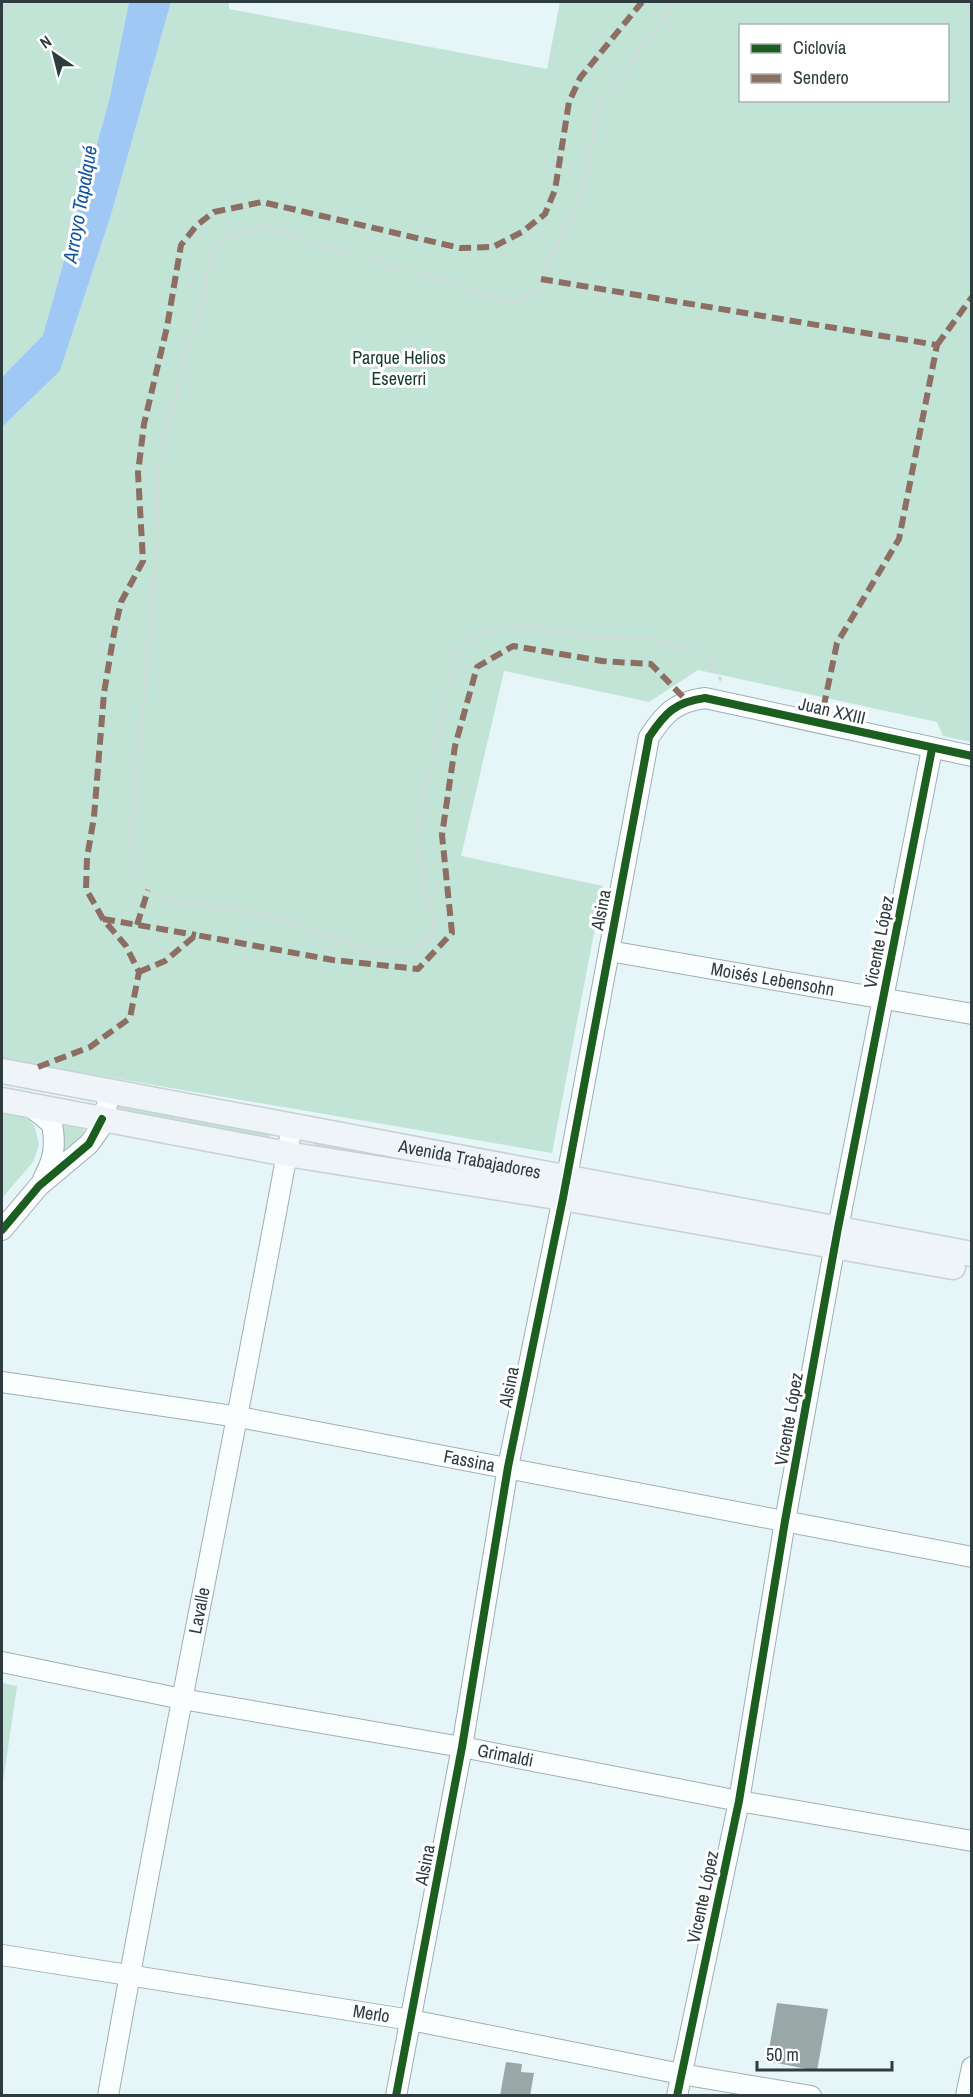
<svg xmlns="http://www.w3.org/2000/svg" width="973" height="2097" font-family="'Archivo Narrow',sans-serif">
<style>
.green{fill:#c1e4d6;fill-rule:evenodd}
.water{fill:#a0c8f4}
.building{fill:#9aa7a7}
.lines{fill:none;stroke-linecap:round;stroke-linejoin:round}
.minor-casing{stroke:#a1aeb0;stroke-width:22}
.major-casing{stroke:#c8d0d2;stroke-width:27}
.path{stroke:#d3d8d9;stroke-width:3;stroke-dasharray:4.5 3;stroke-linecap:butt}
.minor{stroke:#fbfefe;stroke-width:20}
.major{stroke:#eef4f7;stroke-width:24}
.quiet{stroke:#8d6e63;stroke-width:6;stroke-dasharray:12 6;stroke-linecap:butt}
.cycleway-casing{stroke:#fff;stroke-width:11}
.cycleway{stroke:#1b5e20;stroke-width:8}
.labels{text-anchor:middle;stroke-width:6;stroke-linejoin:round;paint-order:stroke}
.park-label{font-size:18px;fill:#143a29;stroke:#fff}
.street-label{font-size:18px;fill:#2e3c3f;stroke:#fff}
.water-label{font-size:20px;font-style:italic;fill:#11569f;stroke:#fff}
</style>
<rect width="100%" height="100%" fill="#e6f5f7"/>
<!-- green -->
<g class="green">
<path d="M2 2H129L109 101 43 335 2 377Z"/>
<path d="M171 2H229V9L547 69 560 2H971V742L943 736 937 722 698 670 649 702 504 671 461 856 603 886 552 1153 2 1059V427L60 371 111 215ZM740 26H948V100H740Z"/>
<path d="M116 1105 271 1134 270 1138 115 1109Z"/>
<path d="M2 1109 26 1116 35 1127 39 1145 33 1162 2 1198Z"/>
<path d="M64 1121 83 1125C86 1139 73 1148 64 1157L62 1125Z"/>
<path d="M315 1142 535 1182V1186L314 1146Z"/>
<path d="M2 1683 17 1686 2 1789Z"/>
</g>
<!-- water -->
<path class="water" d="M129 2H171L111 215 60 371 2 427V377L43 335 109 101Z"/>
<!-- building -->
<g class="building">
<path d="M777 2003 828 2009 817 2071 767 2061Z"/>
<path d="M506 2062 522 2064 521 2072 534 2073 530 2096H500Z"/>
</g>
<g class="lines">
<!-- minor casing -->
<g class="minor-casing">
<g id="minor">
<path id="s1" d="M609 951 972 1014"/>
<path d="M30 1106 52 1124C56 1146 54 1159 43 1179"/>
<path d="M2 1230 39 1186 89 1144 99 1130 111 1092"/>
<path id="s2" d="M2 1382 239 1417 972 1557"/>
<path id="s3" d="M2 1662 182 1699 462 1747 739 1801 972 1841"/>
<path id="s4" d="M2 1955 411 2020 681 2074 811 2096"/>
<path id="s5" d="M108 2096C165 1772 233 1450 292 1126"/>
<path d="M396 2096 462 1747 508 1467 563 1198 649 737C665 713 675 702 705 698L972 756"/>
<path d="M677 2096 739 1801 785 1521 838 1228 932 749"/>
<path d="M966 2096 972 2067"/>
</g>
</g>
<!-- major casing -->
<g class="major-casing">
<g id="major">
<path id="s6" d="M2 1071 972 1254"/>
<path d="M2 1100 287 1154 563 1198 953 1267"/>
</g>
</g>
<!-- path -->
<g class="path">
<path d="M677 2 600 101 584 184 536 292 512 304 268 227 237 233 216 244 157 464 158 539 131 838 134 868 148 890 176 902 267 914 361 948 411 953 435 933 415 836 456 653 480 634 506 624 600 638 655 639 708 653 722 683"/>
<path d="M2 18 10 2"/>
</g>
<!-- minor -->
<use href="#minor" class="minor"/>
<!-- major -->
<use href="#major" class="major"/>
<!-- quiet -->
<g class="quiet">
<path d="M541 279 937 345 899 539 837 643 820 724"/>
<path d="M937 345 972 297"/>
<path d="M103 919 196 935"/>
<path d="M137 925 148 890"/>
<path d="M139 972 165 961 196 935 333 960 418 969 452 933 442 835 455 746 477 667 513 646 602 661 651 664 686 700"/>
<path d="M38 1067 90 1047 130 1018 139 972 126 946 103 919 86 889 87 858 94 817 104 693 114 633 121 602 143 561 138 473 144 424 167 327 181 245 197 225 214 212 262 202 460 248 493 247 522 232 545 214 555 190 569 102 580 78 642 2"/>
</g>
<!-- cycleway casing -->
<g class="cycleway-casing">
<g id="cycleway">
<path d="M2 1230 39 1186 89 1144 102 1119"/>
<path d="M396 2096 462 1747 508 1467 563 1198 649 737C665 713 675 702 705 698L972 756"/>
<path d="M677 2096 739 1801 785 1521 838 1228 932 749"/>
</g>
</g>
<!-- cycleway -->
<use href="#cycleway" class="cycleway"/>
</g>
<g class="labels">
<!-- park labels -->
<g class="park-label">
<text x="399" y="364">Parque Helios<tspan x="399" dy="21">Eseverri</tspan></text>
</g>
<!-- street labels -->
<g class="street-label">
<text transform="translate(832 711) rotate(13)" y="6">Juan XXIII</text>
<text transform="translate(601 910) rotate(-79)" y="6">Alsina</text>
<text transform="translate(879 942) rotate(-79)" y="6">Vicente López</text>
<text dy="6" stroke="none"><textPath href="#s1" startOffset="166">Moisés Lebensohn</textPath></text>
<text dy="6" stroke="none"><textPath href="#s6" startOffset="476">Avenida Trabajadores</textPath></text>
<text transform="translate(509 1387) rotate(-79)" y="6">Alsina</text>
<text transform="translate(789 1419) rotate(-80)" y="6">Vicente López</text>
<text dy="6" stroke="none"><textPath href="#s2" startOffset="474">Fassina</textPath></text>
<text dy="6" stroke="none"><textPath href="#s5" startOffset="494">Lavalle</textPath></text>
<text dy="6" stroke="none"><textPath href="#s3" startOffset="512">Grimaldi</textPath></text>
<text transform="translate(425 1865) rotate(-79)" y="6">Alsina</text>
<text transform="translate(703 1897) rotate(-78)" y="6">Vicente López</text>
<text dy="6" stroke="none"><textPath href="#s4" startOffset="374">Merlo</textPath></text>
</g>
<!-- water labels -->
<g class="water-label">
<text transform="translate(80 204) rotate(-80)" y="7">Arroyo Tapalqué</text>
</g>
</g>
<!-- border -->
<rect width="973" height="2097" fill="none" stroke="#2e3c3f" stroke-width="6"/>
<!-- legend -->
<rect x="739" y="24" width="210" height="78" fill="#ffffff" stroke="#abb1b2" stroke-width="1.5"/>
<rect x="751" y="44" width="30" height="9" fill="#1b5e20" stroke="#abb1b2" stroke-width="1.5"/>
<text x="793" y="54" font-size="18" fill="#2e3c3f">Ciclovía</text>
<rect x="751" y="74" width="30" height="9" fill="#8d6e63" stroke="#abb1b2" stroke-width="1.5"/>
<text x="793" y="84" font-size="18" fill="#2e3c3f">Sendero</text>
<!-- north arrow -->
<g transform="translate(54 54) rotate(325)" stroke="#ffffff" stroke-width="4.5" paint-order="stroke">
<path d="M0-4.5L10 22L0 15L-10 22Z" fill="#2e3c3f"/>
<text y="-9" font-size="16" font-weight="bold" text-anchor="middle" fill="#2e3c3f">N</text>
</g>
<!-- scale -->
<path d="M757 2061v9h135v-9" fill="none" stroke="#2e3c3f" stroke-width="3"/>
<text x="766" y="2061" font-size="18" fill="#2e3c3f" stroke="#ffffff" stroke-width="4.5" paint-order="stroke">50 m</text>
</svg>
